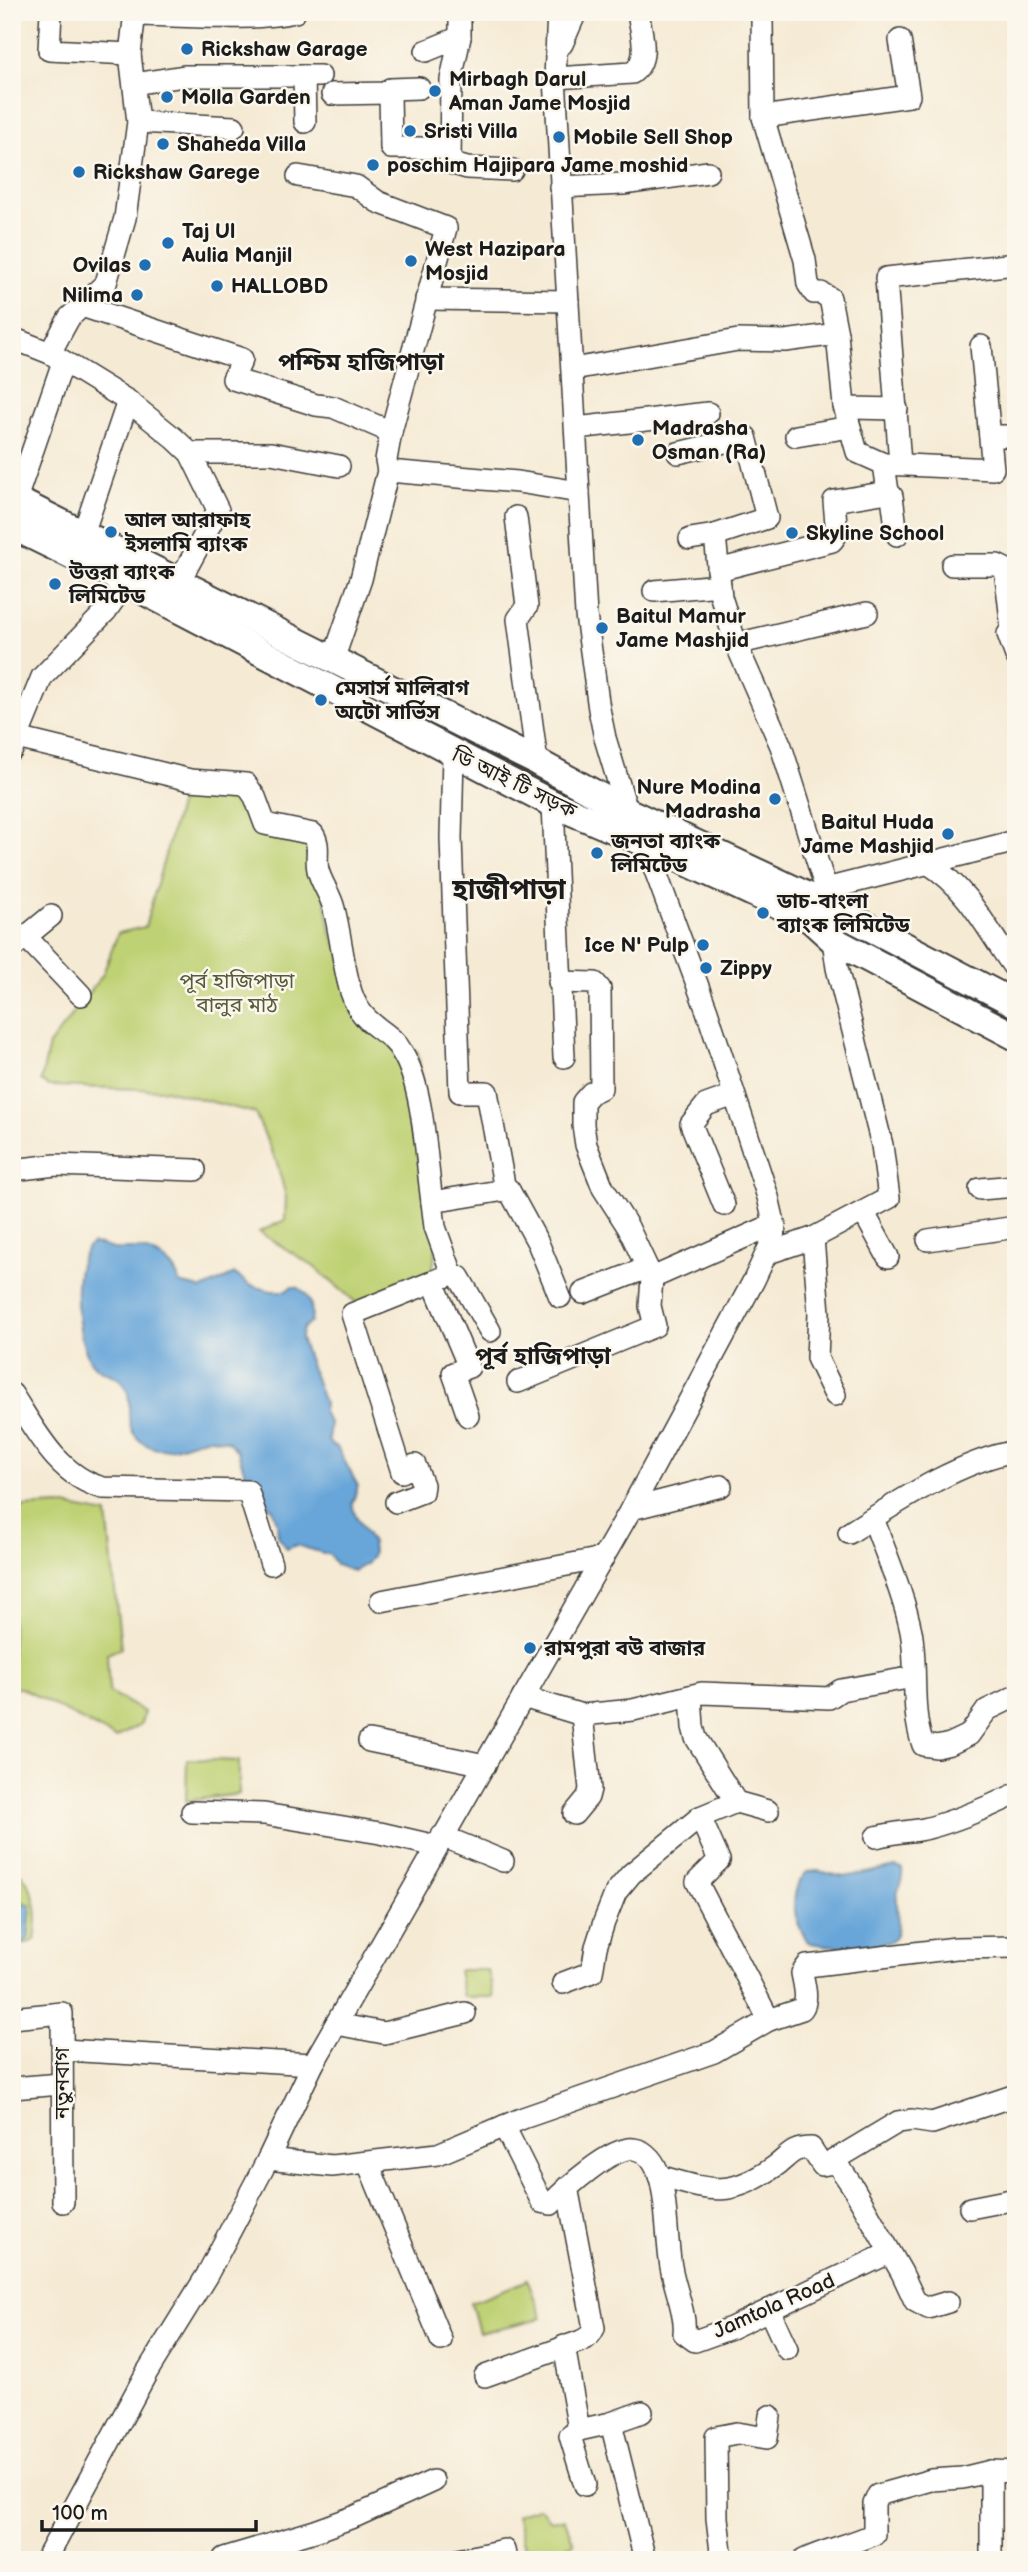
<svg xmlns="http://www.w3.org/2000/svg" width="1028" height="2572" font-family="'Balsamiq Sans','Noto Sans Bengali',sans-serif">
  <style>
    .green { fill: #bfd174; stroke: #6e7648; stroke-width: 2 }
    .water { fill: #67a6d9; stroke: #42617a; stroke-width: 2 }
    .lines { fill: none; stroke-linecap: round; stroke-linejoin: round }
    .minor-casing { stroke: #3d3b38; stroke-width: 24 }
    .major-casing { stroke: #3d3b38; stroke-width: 30 }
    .minor { stroke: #fff; stroke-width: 21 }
    .major { stroke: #fff; stroke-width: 26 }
    .poi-dot { fill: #1f6fb2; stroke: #fbf7ec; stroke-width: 2.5 }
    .labels { text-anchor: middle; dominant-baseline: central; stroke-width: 5; stroke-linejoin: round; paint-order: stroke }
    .poi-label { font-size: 21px; font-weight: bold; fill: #1c1c1c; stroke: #fbf7ec; text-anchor: start }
    .street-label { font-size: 21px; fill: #1c1c1c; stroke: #fbf7ec }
    .park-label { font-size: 21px; fill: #555b3b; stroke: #fbf7ec }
    .quarter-label { font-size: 24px; font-weight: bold; fill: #1c1c1c; stroke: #fbf7ec }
    .district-label { font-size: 28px; font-weight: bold; fill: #1c1c1c; stroke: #fbf7ec }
  </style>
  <rect width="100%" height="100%" fill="#fbf7ec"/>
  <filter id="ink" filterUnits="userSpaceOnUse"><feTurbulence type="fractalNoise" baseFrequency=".0143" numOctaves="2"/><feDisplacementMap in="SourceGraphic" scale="14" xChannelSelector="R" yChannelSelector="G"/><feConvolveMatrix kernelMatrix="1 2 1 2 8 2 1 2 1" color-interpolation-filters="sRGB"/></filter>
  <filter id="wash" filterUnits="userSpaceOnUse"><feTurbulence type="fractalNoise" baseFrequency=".00686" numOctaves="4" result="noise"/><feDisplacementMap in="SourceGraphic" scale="28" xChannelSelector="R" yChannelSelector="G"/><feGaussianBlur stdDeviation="1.57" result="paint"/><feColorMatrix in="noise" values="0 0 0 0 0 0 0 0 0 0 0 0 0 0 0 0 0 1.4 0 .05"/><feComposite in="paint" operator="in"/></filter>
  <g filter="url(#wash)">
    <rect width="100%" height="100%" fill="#f5ead4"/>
    <g class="green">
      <polygon points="185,784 245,795 253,824 317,847 331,933 373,1024 418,1052 439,1232 430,1284 359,1305 313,1266 259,1232 285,1220 286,1197 277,1163 255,1113 166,1090 49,1086 41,1081 49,1045 103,974 118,933 145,927"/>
      <polygon points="60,1505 107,1514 121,1648 107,1654 109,1692 144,1712 141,1724 116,1738 21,1688 12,1688 12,1520 24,1507"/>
      <polygon points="187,1759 239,1761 239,1794 186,1801"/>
      <path d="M22,1874C37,1893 39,1917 35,1940L15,1948L16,1966H12V1939L18,1942L28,1938L31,1905L12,1898V1878Z"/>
      <polygon points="458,1970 488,1970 494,1997 463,1997"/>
      <polygon points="527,2279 542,2318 479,2333 471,2302 524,2282"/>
      <polygon points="540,2507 550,2521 565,2519 574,2544 527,2560 516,2515"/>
    </g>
    <g class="water">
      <path d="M92,1244C101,1244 105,1247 114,1249C123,1250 133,1248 143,1250C159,1254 177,1266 179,1283C187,1286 194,1285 202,1289L235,1274L250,1285L271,1291H286L291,1287H297C311,1295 313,1307 311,1322C303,1327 301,1330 301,1339L324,1403L323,1412L330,1424L328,1440L331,1445L337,1447L358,1486L352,1504L355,1514L372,1543L373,1555L366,1564L353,1571L336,1565L330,1555L296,1545L287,1549L278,1536L277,1522L272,1508L264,1502L254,1479H247L238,1452L228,1441C220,1439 210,1436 201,1439C183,1445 164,1456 145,1444C118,1427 136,1405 125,1386C117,1372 100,1375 91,1362C76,1340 68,1259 92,1244Z"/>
      <path d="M896,1867L902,1869C904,1878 899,1886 897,1895C896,1907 901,1928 894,1938C886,1950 821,1947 808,1942C793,1920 787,1893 807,1872L819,1871L844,1877Z"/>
      <polygon points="12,1898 20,1903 31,1905 28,1938 24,1943 12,1939"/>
    </g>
  </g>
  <g filter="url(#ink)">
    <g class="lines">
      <g class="minor-casing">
        <g id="minor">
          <polyline points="51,12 49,50 130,54"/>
          <polyline points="460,12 460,37 451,80 450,163 467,168 512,170"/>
          <polyline points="558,12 555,78 586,615 599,709 605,738 627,811"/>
          <path d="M135,15C184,15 248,22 295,12"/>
          <polyline points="762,17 763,117 909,96 900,40"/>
          <polyline points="562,44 576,12"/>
          <polyline points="426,51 460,37"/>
          <polyline points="304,76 305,122"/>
          <path d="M555,78L632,73C651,60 641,33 638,12"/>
          <polyline points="134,84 184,76 320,76"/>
          <polyline points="390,93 391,148 449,148"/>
          <polyline points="332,94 390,93 390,89 419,88"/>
          <polyline points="763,117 805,260 808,284 814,293 821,293 830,298 837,334"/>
          <polyline points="138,122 234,127"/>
          <polyline points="298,176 356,186 378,202 446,228 391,432 386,460 388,471 361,579 333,660"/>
          <polyline points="560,187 623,184 708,172"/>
          <polyline points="426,299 568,301"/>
          <polyline points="82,306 242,359 233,379 316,405 333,407 391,432"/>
          <polyline points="12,338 50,353 128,401 174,438 190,453 218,510 179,582"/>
          <polyline points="50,353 69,318 106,283 125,218 138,122 130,54 135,12"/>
          <polyline points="573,369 738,340 785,341 837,334 844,406 852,408 897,409"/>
          <polyline points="844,406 857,452 884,464"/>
          <polyline points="576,428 708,413"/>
          <polyline points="796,436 850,427"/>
          <polyline points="990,436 1016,436"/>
          <polyline points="190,453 271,453 339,466"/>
          <polyline points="678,453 746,437 767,518 715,535 690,539"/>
          <polyline points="900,464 886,278 1016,264"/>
          <polyline points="388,471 518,482 579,492"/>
          <polyline points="888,492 892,496 897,535"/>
          <polyline points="16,499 63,362"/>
          <polyline points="516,517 527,606 518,619 537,762"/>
          <polyline points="83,534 128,401"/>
          <polyline points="715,535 721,597 736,644 781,746 826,889"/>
          <polyline points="952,565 997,565 1005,569 1012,629 1008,634 1016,656"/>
          <polyline points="718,570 832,541 837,534 834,501 888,492 884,464 993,469 981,346"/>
          <polyline points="654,591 720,585"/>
          <polyline points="736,644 867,613"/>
          <path d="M17,738L190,780L246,784L255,797L265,824L313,834C321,846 315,857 318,870C321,883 331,895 334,909C341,936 343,966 351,992C363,1029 388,1027 402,1052C424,1087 426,1160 432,1202"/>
          <polyline points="12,750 42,677 106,611 126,582"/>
          <polyline points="453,754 451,838 460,1092 487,1092 505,1190 509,1190 538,1243 560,1297"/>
          <polyline points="553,804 564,1057"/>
          <path d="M929,864C971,891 987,931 1016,970"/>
          <polyline points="822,900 826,889 1016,841"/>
          <polyline points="26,937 81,995"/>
          <polyline points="12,948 51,916"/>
          <polyline points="12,1170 56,1165 195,1170"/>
          <polyline points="980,1189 1016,1186"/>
          <polyline points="724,1205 691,1124 706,1105 734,1095"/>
          <polyline points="864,1213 888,1257"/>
          <polyline points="813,1238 819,1313 817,1358 835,1395"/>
          <polyline points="928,1240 1016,1227"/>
          <polyline points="768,1253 813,1238 889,1198 882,1145 837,968 833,940"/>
          <polyline points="452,1274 459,1277 490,1331"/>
          <polyline points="652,1278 763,1229 775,1227"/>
          <polyline points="433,1282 469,1367 453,1373 468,1416"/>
          <polyline points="583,1293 647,1268"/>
          <polyline points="518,1382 655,1326 650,1306 652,1278 628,1227 603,1188 586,1145 583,1125 583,1102 591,1093 601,1088 600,989 595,983 559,982"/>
          <path d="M12,1394C36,1431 58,1476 103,1488L248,1491L271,1564"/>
          <polyline points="396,1502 422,1492 423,1485 415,1465 402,1472 352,1314 452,1274 435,1227 432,1202 505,1190"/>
          <polyline points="631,1509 721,1486"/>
          <path d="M873,1518C886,1555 903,1593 911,1631C918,1669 910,1709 923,1745L937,1747L950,1744L969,1735L987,1710L1016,1696"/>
          <path d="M849,1533C898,1502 959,1461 1016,1451"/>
          <polyline points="381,1601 603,1558"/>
          <polyline points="691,1696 693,1727 696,1738 736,1802 768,1811"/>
          <polyline points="523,1697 582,1715 633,1710 702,1693 829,1698 841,1690 914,1677"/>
          <polyline points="369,1741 485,1765"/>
          <polyline points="192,1812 264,1814 380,1833 436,1846"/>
          <polyline points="574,1814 588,1797 590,1789 582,1715"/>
          <polyline points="700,1817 719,1860 697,1882 769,2020"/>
          <polyline points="442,1836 503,1861"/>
          <path d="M876,1837C891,1833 904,1832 919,1830C946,1825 991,1806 1016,1794"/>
          <polyline points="563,1983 592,1972 596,1947 604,1922 616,1892 631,1874 700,1817 736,1802"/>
          <polyline points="12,2018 62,2013 63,2202"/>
          <polyline points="336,2024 384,2033 465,2013"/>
          <polyline points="63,2050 313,2064"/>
          <polyline points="12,2088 61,2084"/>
          <path d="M504,2126L542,2202L551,2204C565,2189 613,2145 634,2149C647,2151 655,2163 659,2175C666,2193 667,2239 670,2260C672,2283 687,2313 684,2333L695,2341L731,2328L889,2253"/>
          <path d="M268,2159L332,2166L438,2154L523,2118L714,2052L769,2020L802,2009C809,2000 804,1984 802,1973L807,1966L956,1948L1016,1947"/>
          <polyline points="834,2159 853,2187 902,2273 915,2301 928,2308 948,2302"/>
          <polyline points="368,2163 441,2340"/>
          <path d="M659,2176C709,2190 728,2199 774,2167C789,2157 790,2148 811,2148L822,2165L828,2164L898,2122L912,2120L932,2123L1016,2095"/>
          <polyline points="970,2208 1016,2199"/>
          <polyline points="769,2310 787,2349"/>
          <polyline points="564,2346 579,2430 611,2423 644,2556"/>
          <path d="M485,2376L581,2341C588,2338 591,2335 594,2328L567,2187"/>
          <polyline points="611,2423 642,2412"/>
          <polyline points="579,2430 570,2436 585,2485"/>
          <polyline points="991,2471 991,2560"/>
          <polyline points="224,2558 315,2531 356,2516 433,2481"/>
          <polyline points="46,2560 147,2372 207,2275 268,2159 313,2064 631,1509 754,1280 773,1239 775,1227 768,1197 707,1011 645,843"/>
          <polyline points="458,2560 504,2550 506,2560"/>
          <polyline points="722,2560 717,2518 716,2437 737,2433 767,2438 770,2416"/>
          <path d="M804,2560C826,2549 852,2545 874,2534V2504L878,2495L931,2480L962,2478L991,2471L1016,2472"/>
        </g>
      </g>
      <g class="major-casing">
        <g id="major">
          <polyline points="12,498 537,762 627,811 821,902 1016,1004"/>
          <polyline points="12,526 126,582 553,804 645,843 811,920 833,940 1016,1037"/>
        </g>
      </g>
      <use href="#minor" class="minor"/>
      <use href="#major" class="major"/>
    </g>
  </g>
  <g class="poi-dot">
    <circle cx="187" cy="49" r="7"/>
    <circle cx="435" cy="91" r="7"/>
    <circle cx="167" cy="97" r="7"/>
    <circle cx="410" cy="131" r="7"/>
    <circle cx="559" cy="137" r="7"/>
    <circle cx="163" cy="144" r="7"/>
    <circle cx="373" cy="165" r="7"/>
    <circle cx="79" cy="172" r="7"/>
    <circle cx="168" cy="243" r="7"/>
    <circle cx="411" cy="261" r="7"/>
    <circle cx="145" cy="265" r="7"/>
    <circle cx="217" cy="286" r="7"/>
    <circle cx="137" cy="295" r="7"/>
    <circle cx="638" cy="440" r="7"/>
    <circle cx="111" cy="532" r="7"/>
    <circle cx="792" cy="533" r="7"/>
    <circle cx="55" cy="584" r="7"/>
    <circle cx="602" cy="628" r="7"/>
    <circle cx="321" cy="700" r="7"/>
    <circle cx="775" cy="799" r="7"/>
    <circle cx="948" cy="834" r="7"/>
    <circle cx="597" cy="853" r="7"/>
    <circle cx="763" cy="913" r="7"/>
    <circle cx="703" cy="945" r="7"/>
    <circle cx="706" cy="968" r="7"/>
    <circle cx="530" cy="1648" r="7"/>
  </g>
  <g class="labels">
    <g class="poi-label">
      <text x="201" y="49">Rickshaw Garage</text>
      <text x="449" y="79">Mirbagh Darul<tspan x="449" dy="24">Aman Jame Mosjid</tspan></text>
      <text x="181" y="97">Molla Garden</text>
      <text x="424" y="131">Sristi Villa</text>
      <text x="573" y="137">Mobile Sell Shop</text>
      <text x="177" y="144">Shaheda Villa</text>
      <text x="387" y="165">poschim Hajipara Jame moshid</text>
      <text x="93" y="172">Rickshaw Garege</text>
      <text x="182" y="231">Taj Ul<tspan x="182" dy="24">Aulia Manjil</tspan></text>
      <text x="425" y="249">West Hazipara<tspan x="425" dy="24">Mosjid</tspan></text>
      <text x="131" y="265" text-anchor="end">Ovilas</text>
      <text x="231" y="286">HALLOBD</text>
      <text x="123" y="295" text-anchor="end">Nilima</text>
      <text x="652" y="428">Madrasha<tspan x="652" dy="24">Osman (Ra)</tspan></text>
      <text x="125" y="520">আল আরাফাহ<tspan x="125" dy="24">ইসলামি ব্যাংক</tspan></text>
      <text x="806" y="533">Skyline School</text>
      <text x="69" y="572">উত্তরা ব্যাংক<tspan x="69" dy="24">লিমিটেড</tspan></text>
      <text x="616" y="616">Baitul Mamur<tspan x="616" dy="24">Jame Mashjid</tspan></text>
      <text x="335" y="688">মেসার্স মালিবাগ<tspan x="335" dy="24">অটো সার্ভিস</tspan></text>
      <text x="761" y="787" text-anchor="end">Nure Modina<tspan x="761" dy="24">Madrasha</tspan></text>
      <text x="934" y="822" text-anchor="end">Baitul Huda<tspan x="934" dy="24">Jame Mashjid</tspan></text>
      <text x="611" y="841">জনতা ব্যাংক<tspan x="611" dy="24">লিমিটেড</tspan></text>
      <text x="777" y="901">ডাচ-বাংলা<tspan x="777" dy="24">ব্যাংক লিমিটেড</tspan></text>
      <text x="689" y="945" text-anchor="end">Ice N' Pulp</text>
      <text x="720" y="968">Zippy</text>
      <text x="544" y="1648">রামপুরা বউ বাজার</text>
    </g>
    <g class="street-label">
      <text transform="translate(514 783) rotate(26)">ডি আই টি সড়ক</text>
      <text transform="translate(62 2083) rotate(-90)">নতুনবাগ</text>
      <text transform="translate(774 2306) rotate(-24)">Jamtola Road</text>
    </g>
    <g class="park-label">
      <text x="237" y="981">পূর্ব হাজিপাড়া<tspan x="237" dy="24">বালুর মাঠ</tspan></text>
    </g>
    <g class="quarter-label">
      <text x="361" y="362">পশ্চিম হাজিপাড়া</text>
      <text x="543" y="1356">পূর্ব হাজিপাড়া</text>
    </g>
    <g class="district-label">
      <text x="509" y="890">হাজীপাড়া</text>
    </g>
  </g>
  <rect width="1028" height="2572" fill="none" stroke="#fbf7ec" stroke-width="42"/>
  <path d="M42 2520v10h214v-10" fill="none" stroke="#1c1c1c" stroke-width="3.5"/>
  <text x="52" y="2520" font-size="21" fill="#1c1c1c" stroke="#fbf7ec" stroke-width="5" paint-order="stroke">100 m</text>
</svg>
